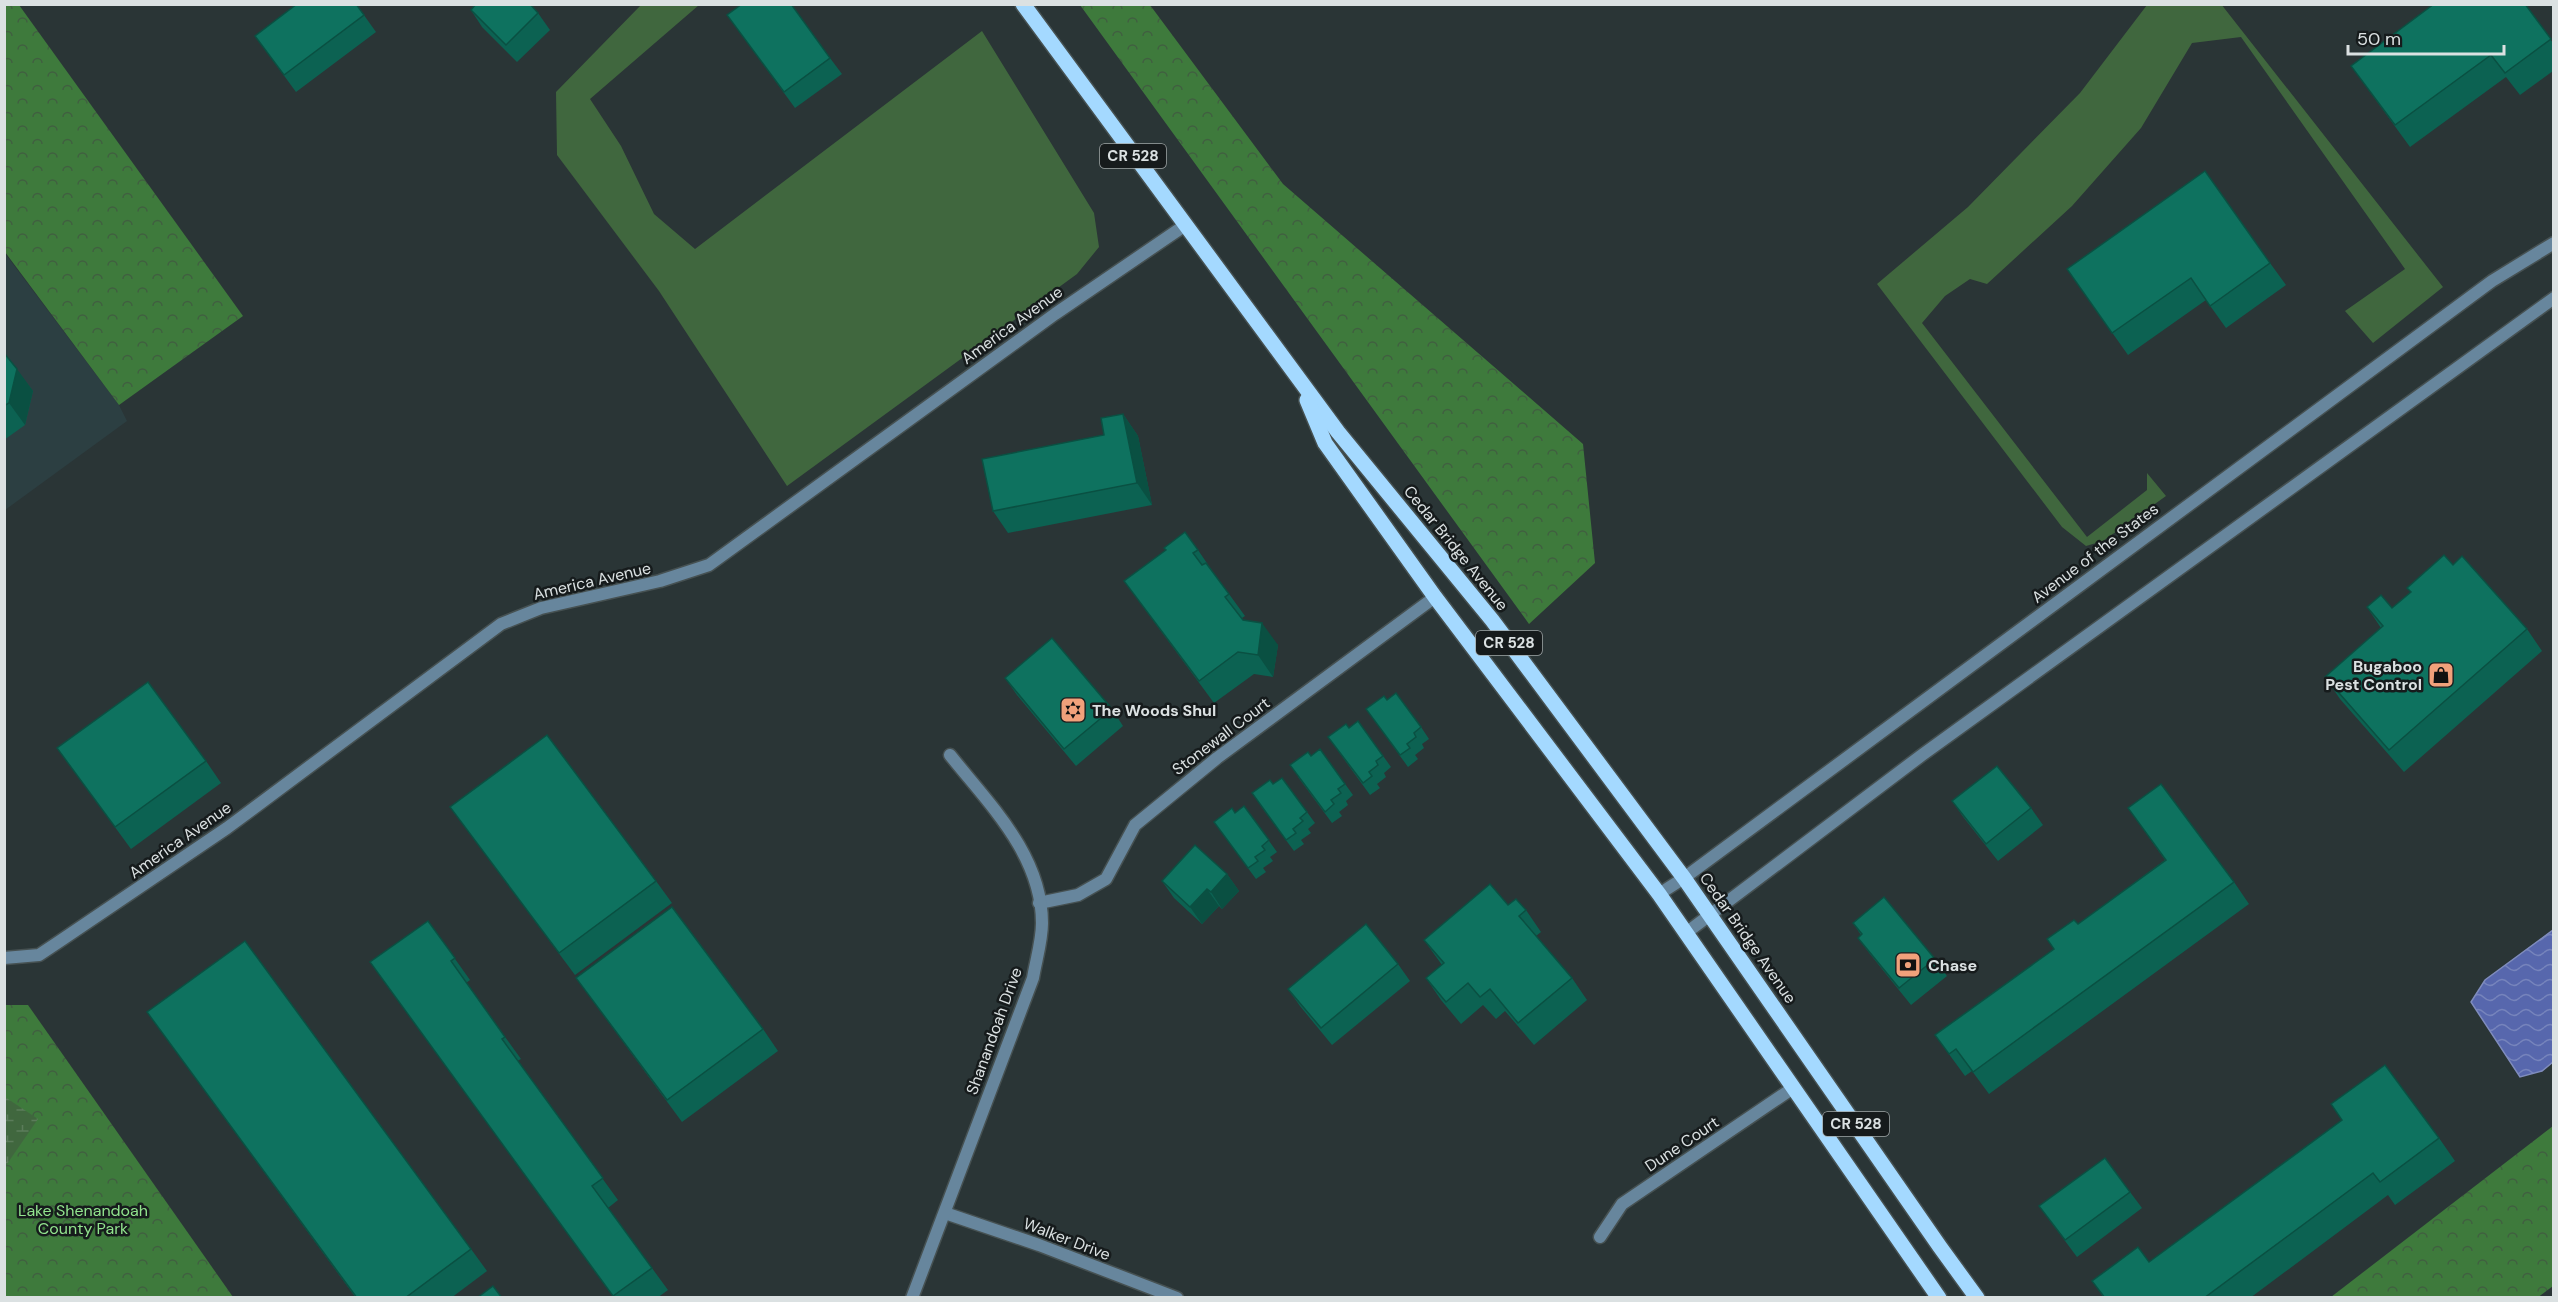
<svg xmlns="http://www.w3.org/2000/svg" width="2558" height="1302" font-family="'DM Sans',sans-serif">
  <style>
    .built { fill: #2c3f42 }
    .grass { fill: #40673e }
    .forest { fill: url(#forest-crowns) }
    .wetland { fill: url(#wetland-marsh) }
    .water { fill: url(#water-waves); stroke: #7f8cbd; stroke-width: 1.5 }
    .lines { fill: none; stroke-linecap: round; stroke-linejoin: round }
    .street-casing { stroke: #465152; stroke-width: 15 }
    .primary-casing { stroke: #465152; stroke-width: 18 }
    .street { stroke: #67869d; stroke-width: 12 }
    .primary { stroke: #a4d9ff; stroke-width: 15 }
    .wall { fill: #0c6252 }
    .shaded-wall { fill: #0a5042 }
    .building { fill: #0e725f; stroke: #0a5042; stroke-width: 1.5 }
    .labels { text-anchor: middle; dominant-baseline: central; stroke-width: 5; stroke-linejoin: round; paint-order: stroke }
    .shield { fill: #161b1c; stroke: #a0a6a7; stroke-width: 1.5 }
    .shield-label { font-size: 15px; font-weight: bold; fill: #dbe1e2 }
    .street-label { font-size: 16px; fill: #dbe1e2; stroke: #161b1c }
    .poi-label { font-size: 16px; font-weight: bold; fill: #dbe1e2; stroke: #161b1c; text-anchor: start }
    .park-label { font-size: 16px; fill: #92e48e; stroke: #161b1c }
  </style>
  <defs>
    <pattern id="forest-crowns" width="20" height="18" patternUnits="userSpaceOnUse" patternTransform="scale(1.5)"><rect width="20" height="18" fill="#3e7a3c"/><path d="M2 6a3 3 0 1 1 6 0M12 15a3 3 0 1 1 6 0" fill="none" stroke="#405f40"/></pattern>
    <pattern id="wetland-marsh" width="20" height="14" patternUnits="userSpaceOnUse" patternTransform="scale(1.5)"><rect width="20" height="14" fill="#40673e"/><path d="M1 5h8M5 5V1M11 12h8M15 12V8" fill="none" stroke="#5b7c5a"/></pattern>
    <pattern id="water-waves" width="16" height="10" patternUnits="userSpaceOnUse" patternTransform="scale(1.5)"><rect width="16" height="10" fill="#5767ad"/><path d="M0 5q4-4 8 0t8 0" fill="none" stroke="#7684bc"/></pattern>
  </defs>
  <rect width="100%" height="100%" fill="#2a3536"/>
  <polygon class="built" points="4,252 119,405 127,421 5,510"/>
  <g class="grass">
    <polygon points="2221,4 2443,287 2373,343 2345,311 2405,269 2241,37 2192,43 2141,128 2072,206 1987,284 1970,279 1945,296 1922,323 2087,537 2147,490 2147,473 2166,496 2103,541 2086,546 2062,527 1877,284 1968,207 2080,93 2147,5"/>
    <polygon points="641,5 699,5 590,99 621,146 654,214 695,249 982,31 1094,213 1099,247 1077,274 787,486 659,291 557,155 556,92"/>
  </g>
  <g class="forest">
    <polygon points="5,4 19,5 243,316 119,405 5,252"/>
    <polygon points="1080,5 1150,5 1283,184 1583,444 1595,563 1529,624"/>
    <polygon points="4,1005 28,1005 233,1297 5,1297"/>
    <polygon points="2553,1126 2553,1286 2537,1298 2331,1297"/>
  </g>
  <polygon class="wetland" points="5,1097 38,1119 5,1167"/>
  <polygon class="water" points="2553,930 2553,1062 2542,1071 2520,1077 2471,1002 2485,980"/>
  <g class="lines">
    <g class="street-casing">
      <g id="street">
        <polyline points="1659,894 1684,878 2492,281 2554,243"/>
        <polyline points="1039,903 1078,895 1106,879 1135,825 1217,758 1435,597"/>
        <polyline points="1686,933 1922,755 2554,298"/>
        <polyline points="4,958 39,955 60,941 227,828 501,624 541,608 660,581 709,565 1055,314 1184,226"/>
        <polyline points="945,1213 1039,1245 1177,1298"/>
        <polyline points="1600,1237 1622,1204 1793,1088"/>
        <path d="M912,1298L1033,978C1036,960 1042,941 1042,923C1042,855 989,804 950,755"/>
      </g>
    </g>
    <g class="primary-casing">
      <g id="primary">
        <polyline points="1023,4 1338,432 1492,620 1684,878 1940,1247 1977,1298"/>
        <polyline points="1307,400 1325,443 1435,597 1659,894 1939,1298"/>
      </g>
    </g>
    <use href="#street" class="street"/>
    <use href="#primary" class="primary"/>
  </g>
  <g class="wall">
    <polygon points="356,4 376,32 296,92 255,36"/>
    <polygon points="2525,4 2553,43 2553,71 2520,95 2506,77 2410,147 2351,66"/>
    <polygon points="471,10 538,13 550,30 517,62 482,27"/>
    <polygon points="727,15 830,58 842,74 795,108"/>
    <polygon points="2270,263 2286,285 2226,328 2206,300 2128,355 2067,269"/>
    <polygon points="4,353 33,391 25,425 4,440"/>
    <polygon points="1123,414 1138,436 1152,505 1008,533 993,511 1104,435"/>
    <polygon points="1198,550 1213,572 1245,616 1242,618 1243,620 1278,645 1273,677 1254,674 1214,703 1124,581"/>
    <polygon points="2453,565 2527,629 2542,651 2404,772 2340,699 2325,677 2381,628 2367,607 2392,608"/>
    <polygon points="1005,678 1112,709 1123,726 1076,766 1017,695"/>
    <polygon points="1387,700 1421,727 1429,739 1422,744 1424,748 1415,755 1418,759 1408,767 1374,720"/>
    <polygon points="1358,721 1391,767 1384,773 1386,777 1377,784 1380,788 1370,795 1328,737 1349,728"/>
    <polygon points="57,748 206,761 221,783 131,849"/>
    <polygon points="1320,749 1353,795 1346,801 1348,805 1339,812 1342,816 1332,823 1298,777 1311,756"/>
    <polygon points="1273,784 1307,812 1315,823 1308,829 1311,833 1301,840 1304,844 1294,851 1260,805"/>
    <polygon points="1952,801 2031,808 2043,825 1998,861 1964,818"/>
    <polygon points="1244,806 1277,852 1270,857 1273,861 1263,868 1266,872 1256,879 1222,833 1235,813"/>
    <polygon points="450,807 656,881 672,903 575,975"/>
    <polygon points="2128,808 2234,882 2249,904 1989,1094 1972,1071 1965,1076 1935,1035 2054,949 2078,924 2165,860"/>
    <polygon points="1227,874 1239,891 1222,909 1219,906 1202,924 1174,898 1162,881"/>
    <polygon points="1508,905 1526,910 1541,932 1536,936 1572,978 1587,1000 1534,1045 1505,1011 1496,1019 1483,1005 1461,1024 1441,1000 1426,978 1442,965 1424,940"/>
    <polygon points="428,921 470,980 466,983 521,1059 517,1061 618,1200 608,1208 668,1290 657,1298 614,1298 370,962"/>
    <polygon points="1853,923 1935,959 1947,976 1911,1005 1870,954 1858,938 1861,935"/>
    <polygon points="1398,964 1410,981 1332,1045 1300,1006 1288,989"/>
    <polygon points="576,978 763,1029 778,1051 682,1122"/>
    <polygon points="147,1012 471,1249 487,1271 451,1298 356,1298"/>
    <polygon points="2331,1104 2439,1138 2455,1161 2395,1205 2388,1195 2250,1298 2104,1298 2092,1281 2149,1262 2342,1120"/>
    <polygon points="2130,1192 2142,1208 2077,1257 2039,1206"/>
  </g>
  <g class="shaded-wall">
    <polygon points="17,369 33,391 25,425 9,403"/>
    <polygon points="1123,414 1138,436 1152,505 1137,483"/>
    <polygon points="1262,623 1278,645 1273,677 1258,655"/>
    <polygon points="1227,874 1239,891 1222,909 1211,892"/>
    <polygon points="1207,889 1219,906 1202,924 1190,907"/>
  </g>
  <g class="building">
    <polygon points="297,4 356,4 364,15 284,75 255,36"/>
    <polygon points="476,4 530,4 538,13 506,45 471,10"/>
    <polygon points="742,4 791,4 830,58 784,92 727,15"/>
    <polygon points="2434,4 2525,4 2551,39 2505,73 2491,55 2395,125 2351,66"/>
    <polygon points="2205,171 2270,263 2210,306 2191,278 2112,333 2067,269"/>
    <polygon points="4,353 17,369 9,403 4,406"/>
    <polygon points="1123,414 1137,483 993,511 982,459 1104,435 1101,418"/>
    <polygon points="1185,532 1198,550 1193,553 1202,565 1206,563 1229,594 1225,597 1243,620 1262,623 1258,655 1238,652 1199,681 1124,581 1166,550 1164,548"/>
    <polygon points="2444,555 2453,565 2462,556 2527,629 2389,750 2325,677 2383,626 2367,607 2381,595 2392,608 2411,592 2407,588"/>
    <polygon points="1052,638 1112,709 1064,749 1005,678"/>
    <polygon points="148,682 206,761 115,827 57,748"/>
    <polygon points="1396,693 1421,727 1414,733 1416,737 1407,744 1410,748 1400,755 1366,709 1384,696 1387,700"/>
    <polygon points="1358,721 1383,756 1376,761 1378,765 1369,772 1372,776 1363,783 1328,737 1346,724 1349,728"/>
    <polygon points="547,735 656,881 559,953 450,807"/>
    <polygon points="1320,749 1345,784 1338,789 1341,793 1331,800 1334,804 1325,812 1290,765 1308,752 1311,756"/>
    <polygon points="1997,766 2031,808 1986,844 1952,801"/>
    <polygon points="1282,778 1307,812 1300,818 1303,821 1293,829 1296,833 1286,840 1252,793 1270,780 1273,784"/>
    <polygon points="2161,784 2234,882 1973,1072 1956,1049 1949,1054 1935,1035 2054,949 2047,939 2074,920 2078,924 2166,860 2128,808"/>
    <polygon points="1244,806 1269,840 1262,846 1265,850 1255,857 1258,861 1248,868 1214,822 1232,808 1235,813"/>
    <polygon points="1195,845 1227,874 1211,892 1207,889 1190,907 1162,881"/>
    <polygon points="1490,884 1508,905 1516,899 1526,910 1519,916 1572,978 1518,1023 1490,989 1480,997 1468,983 1446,1002 1426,978 1444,963 1424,940"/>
    <polygon points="1884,897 1935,959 1899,988 1858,938 1862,934 1853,923"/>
    <polygon points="672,907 763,1029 667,1100 576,978"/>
    <polygon points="428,921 455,958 451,961 505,1037 502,1039 603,1178 592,1186 652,1268 613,1296 370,962"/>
    <polygon points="1366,924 1398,964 1321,1028 1288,989"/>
    <polygon points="245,941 471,1249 405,1298 357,1298 147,1012"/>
    <polygon points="2385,1065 2439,1138 2380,1182 2373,1173 2204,1298 2105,1298 2092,1281 2138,1247 2149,1262 2342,1120 2331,1104"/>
    <polygon points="2105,1158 2130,1192 2065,1240 2039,1206"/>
    <polygon points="493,1286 502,1298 477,1298"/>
  </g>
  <defs>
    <g id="shop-square" transform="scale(1.35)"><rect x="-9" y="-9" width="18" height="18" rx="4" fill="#f1a17b" stroke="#161b1c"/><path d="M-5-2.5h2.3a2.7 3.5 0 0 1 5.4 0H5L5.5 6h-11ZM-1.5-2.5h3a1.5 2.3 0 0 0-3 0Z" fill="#111"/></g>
    <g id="synagogue-square" transform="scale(1.35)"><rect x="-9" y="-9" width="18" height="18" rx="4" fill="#f1a17b" stroke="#161b1c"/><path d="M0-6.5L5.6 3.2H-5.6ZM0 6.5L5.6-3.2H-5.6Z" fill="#111"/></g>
    <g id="bank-square" transform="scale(1.35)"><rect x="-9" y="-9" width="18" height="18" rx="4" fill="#f1a17b" stroke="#161b1c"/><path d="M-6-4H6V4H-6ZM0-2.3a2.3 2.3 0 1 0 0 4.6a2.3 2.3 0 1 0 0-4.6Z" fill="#111"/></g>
  </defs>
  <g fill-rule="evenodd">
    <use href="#shop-square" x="2441" y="675"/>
    <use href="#synagogue-square" x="1073" y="710"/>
    <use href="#bank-square" x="1908" y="965"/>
  </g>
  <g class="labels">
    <g class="shield">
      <rect x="1100" y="144" width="66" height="24" rx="4.5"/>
      <rect x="1476" y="631" width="66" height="24" rx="4.5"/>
      <rect x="1823" y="1112" width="66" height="24" rx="4.5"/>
    </g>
    <g class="shield-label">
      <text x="1133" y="156">CR 528</text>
      <text x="1509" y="643">CR 528</text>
      <text x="1856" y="1124">CR 528</text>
    </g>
    <g class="street-label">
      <text transform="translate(1012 325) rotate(-36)">America Avenue</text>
      <text transform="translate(1456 548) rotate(51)">Cedar Bridge Avenue</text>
      <text transform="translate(2095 553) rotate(-37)">Avenue of the States</text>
      <text transform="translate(592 581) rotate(-13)">America Avenue</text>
      <text transform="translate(1221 736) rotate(-37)">Stonewall Court</text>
      <text transform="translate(180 840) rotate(-35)">America Avenue</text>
      <text transform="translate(1748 938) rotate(55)">Cedar Bridge Avenue</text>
      <text transform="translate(994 1031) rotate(-70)">Shanandoah Drive</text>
      <text transform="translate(1682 1144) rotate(-34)">Dune Court</text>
      <text transform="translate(1067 1239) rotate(21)">Walker Drive</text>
    </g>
    <g class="poi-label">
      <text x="2422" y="666" text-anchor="end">Bugaboo<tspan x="2422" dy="18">Pest Control</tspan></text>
      <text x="1092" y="710">The Woods Shul</text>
      <text x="1928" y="965">Chase</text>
    </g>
    <g class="park-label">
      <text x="83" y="1210">Lake Shenandoah<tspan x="83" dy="18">County Park</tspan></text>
    </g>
  </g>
  <rect width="2558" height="1302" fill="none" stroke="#dbe1e2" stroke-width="12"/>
  <path d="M2348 45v9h156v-9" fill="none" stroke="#dbe1e2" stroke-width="3"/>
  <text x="2357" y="45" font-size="18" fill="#dbe1e2" stroke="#161b1c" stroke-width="4.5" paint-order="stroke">50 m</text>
</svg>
